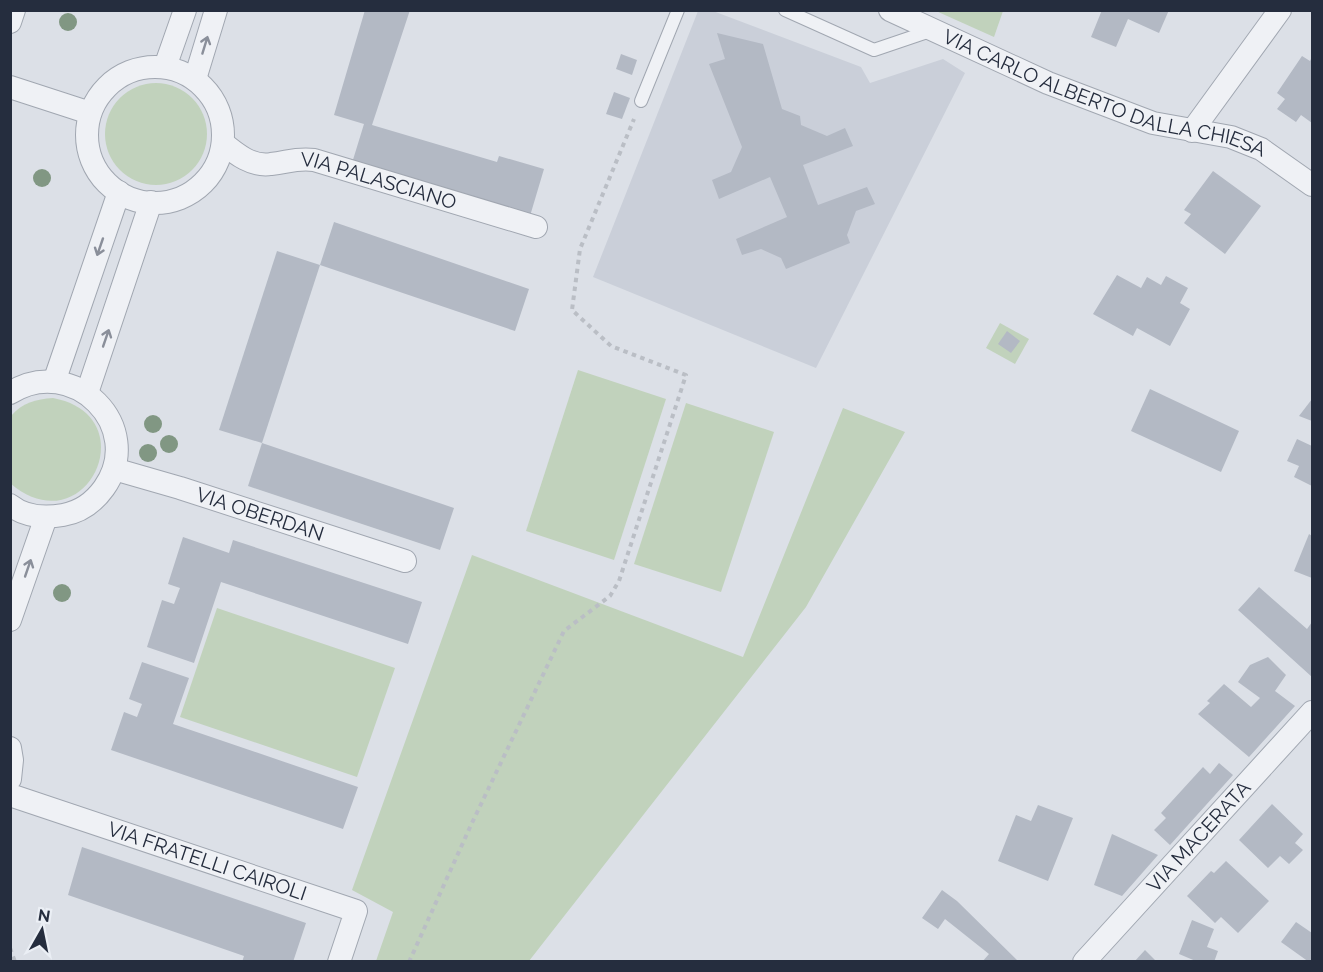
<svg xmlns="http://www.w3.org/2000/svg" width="1323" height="972" font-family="Raleway,sans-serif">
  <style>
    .built { fill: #cacfd9 }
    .green { fill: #c1d2bc }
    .building { fill: #b3b9c4 }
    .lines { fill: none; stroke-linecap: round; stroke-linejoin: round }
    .service-casing { stroke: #a1a7b1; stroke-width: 14 }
    .minor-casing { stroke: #a1a7b1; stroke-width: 24 }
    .path { stroke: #babec5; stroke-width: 4; stroke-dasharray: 4.5 4.5; stroke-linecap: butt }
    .service { stroke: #eff1f5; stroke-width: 12 }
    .minor { stroke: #eff1f5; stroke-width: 22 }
    .tree { fill: #819783 }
    .oneway { stroke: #8a8f9a }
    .labels { text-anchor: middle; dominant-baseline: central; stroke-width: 6; stroke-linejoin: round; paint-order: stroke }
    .street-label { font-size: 20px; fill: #252d3e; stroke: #ebeff5 }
  </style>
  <rect width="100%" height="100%" fill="#dce0e7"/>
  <polygon class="built" points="698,11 713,11 861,67 870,83 943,59 965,73 816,368 593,277"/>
  <g class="green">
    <polygon points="936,11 1003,11 994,37"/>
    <circle cx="156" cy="134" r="51"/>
    <polygon points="1000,323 1029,339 1015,364 986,348"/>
    <polygon points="578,370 666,399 614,560 526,531"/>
    <path d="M53,398C148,416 85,548 10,483L11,416C22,403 36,399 53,398Z"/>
    <polygon points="686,403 774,432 721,592 634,564"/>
    <polygon points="843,408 905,432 806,607 529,961 376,961 393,912 352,890 472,555 743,657"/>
    <polygon points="217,608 395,668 357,777 180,717"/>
  </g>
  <g class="building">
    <polygon points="365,10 410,10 372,125 497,162 499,156 544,169 530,216 352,163 364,124 334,115"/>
    <polygon points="1102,10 1169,10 1159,33 1128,19 1116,47 1091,37"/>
    <polygon points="717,33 763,44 782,109 800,116 801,125 827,136 845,128 853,146 803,165 818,205 867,187 875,204 856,211 847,235 850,243 786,269 781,258 761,249 742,255 736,239 787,217 770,177 719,199 712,180 731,172 742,147 709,64 725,59"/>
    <polygon points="621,54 637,60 632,75 616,69"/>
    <polygon points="1302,56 1310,61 1312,57 1312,123 1301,115 1296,122 1277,109 1285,99 1277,93"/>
    <polygon points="614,92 630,98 622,119 606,114"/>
    <polygon points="1213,171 1261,206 1225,254 1184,223 1191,214 1184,210"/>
    <polygon points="334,222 529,289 515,331 320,265"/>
    <polygon points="277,251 320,265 262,443 219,430"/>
    <polygon points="1117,275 1141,288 1147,277 1161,285 1166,276 1188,288 1180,303 1190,309 1170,346 1137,328 1133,336 1093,314"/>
    <polygon points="1007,331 1020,341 1011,353 998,344"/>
    <polygon points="1150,389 1239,431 1221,472 1131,431"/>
    <polygon points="1312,399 1312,421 1299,416"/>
    <polygon points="1297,439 1312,446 1312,486 1294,477 1299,466 1287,461"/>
    <polygon points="262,443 454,508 440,550 248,486"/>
    <polygon points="1309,534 1312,536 1312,578 1294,571"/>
    <polygon points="183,537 229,553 233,540 422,602 408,644 221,582 194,663 147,647 162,600 174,604 180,588 168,584"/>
    <polygon points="1259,587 1307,629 1312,622 1312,677 1238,610"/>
    <polygon points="1268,657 1286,675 1275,691 1295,706 1249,757 1198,714 1210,703 1207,701 1224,684 1251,707 1260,698 1238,682 1250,665"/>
    <polygon points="142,662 189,678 173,724 358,787 343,829 111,750 124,712 137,717 142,704 129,699"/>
    <polygon points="1219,763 1233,775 1170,845 1154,830 1166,818 1161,813 1203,767 1210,774"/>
    <polygon points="1272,804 1303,834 1295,843 1303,850 1289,864 1280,856 1268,868 1239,840"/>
    <polygon points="1038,805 1073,818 1048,881 998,861 1016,815 1031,821"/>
    <polygon points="1112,834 1158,855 1122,896 1094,885"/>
    <polygon points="82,847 306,923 293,962 242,962 244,956 68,895"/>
    <polygon points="1226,861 1269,901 1238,933 1221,917 1215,923 1187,896 1211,871 1214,873"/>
    <polygon points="942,890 957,901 1019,962 982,962 989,954 945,919 938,929 922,918"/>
    <polygon points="1192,920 1214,929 1207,947 1218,951 1214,962 1198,962 1179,954"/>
    <polygon points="1296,922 1312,933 1312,962 1309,962 1281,942"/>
    <polygon points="1145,950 1157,962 1134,962"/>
  </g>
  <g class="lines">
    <g class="service-casing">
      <g id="service">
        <polyline points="785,10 874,50 933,30"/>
        <polyline points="641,101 678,10"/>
      </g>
    </g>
    <g class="minor-casing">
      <g id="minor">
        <path id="s1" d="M890,10L1048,83L1153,123L1231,137L1261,149L1312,185"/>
        <polyline points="10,22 14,10"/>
        <polyline points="165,67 185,10"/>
        <circle cx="155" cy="135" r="68"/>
        <polyline points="195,79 216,10"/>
        <polyline points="10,87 90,113"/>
        <polyline points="1192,131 1280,10"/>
        <path id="s2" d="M223,143C236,154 252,167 271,164C289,162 295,158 314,160L536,227"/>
        <polyline points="54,382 119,192"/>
        <path d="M10,393C73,353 147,427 104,488C94,502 80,512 63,515C46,518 25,517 10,505"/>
        <polyline points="87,393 151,202"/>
        <path id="s3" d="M114,469L180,488L405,561"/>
        <polyline points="10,620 46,517"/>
        <polyline points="10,748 12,760 10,779"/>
        <path id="s4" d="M10,795L356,911L339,962"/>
        <path id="s5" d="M1084,962L1312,712"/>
      </g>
    </g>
    <g class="path">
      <polyline points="10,948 15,962"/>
      <polyline points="409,962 471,825 564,631 610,596 619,581 686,375 611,346 572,310 580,249 634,119"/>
    </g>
    <use href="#service" class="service"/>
    <use href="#minor" class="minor"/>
  </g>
  <g class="tree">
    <circle cx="68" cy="22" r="9"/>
    <circle cx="42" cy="178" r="9"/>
    <circle cx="153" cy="424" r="9"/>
    <circle cx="169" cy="444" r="9"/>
    <circle cx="148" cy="453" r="9"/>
    <circle cx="62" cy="593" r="9"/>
  </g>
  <defs><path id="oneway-shaft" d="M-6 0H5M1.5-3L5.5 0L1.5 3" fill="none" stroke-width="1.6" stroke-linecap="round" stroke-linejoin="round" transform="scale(1.5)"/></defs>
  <g class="oneway">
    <use href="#oneway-shaft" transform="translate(205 45) rotate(-73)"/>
    <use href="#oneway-shaft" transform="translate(100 247) rotate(109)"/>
    <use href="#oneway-shaft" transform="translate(106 338) rotate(-71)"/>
    <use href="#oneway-shaft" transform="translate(28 568) rotate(-71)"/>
  </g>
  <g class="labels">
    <g class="street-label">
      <text stroke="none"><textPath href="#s1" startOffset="231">VIA CARLO ALBERTO DALLA CHIESA</textPath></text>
      <text stroke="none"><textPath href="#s2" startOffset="165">VIA PALASCIANO</textPath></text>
      <text stroke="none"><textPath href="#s3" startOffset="153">VIA OBERDAN</textPath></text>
      <text stroke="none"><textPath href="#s5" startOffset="170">VIA MACERATA</textPath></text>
      <text stroke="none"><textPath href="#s4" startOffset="208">VIA FRATELLI CAIROLI</textPath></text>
    </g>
  </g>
  <rect width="1323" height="972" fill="none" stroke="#252d3e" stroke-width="24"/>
  <g transform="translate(42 930) rotate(9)" stroke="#ebeff5" stroke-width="4.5" paint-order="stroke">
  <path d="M0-4.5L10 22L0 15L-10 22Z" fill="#252d3e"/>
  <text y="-9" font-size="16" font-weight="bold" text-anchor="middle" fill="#252d3e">N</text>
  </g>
</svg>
